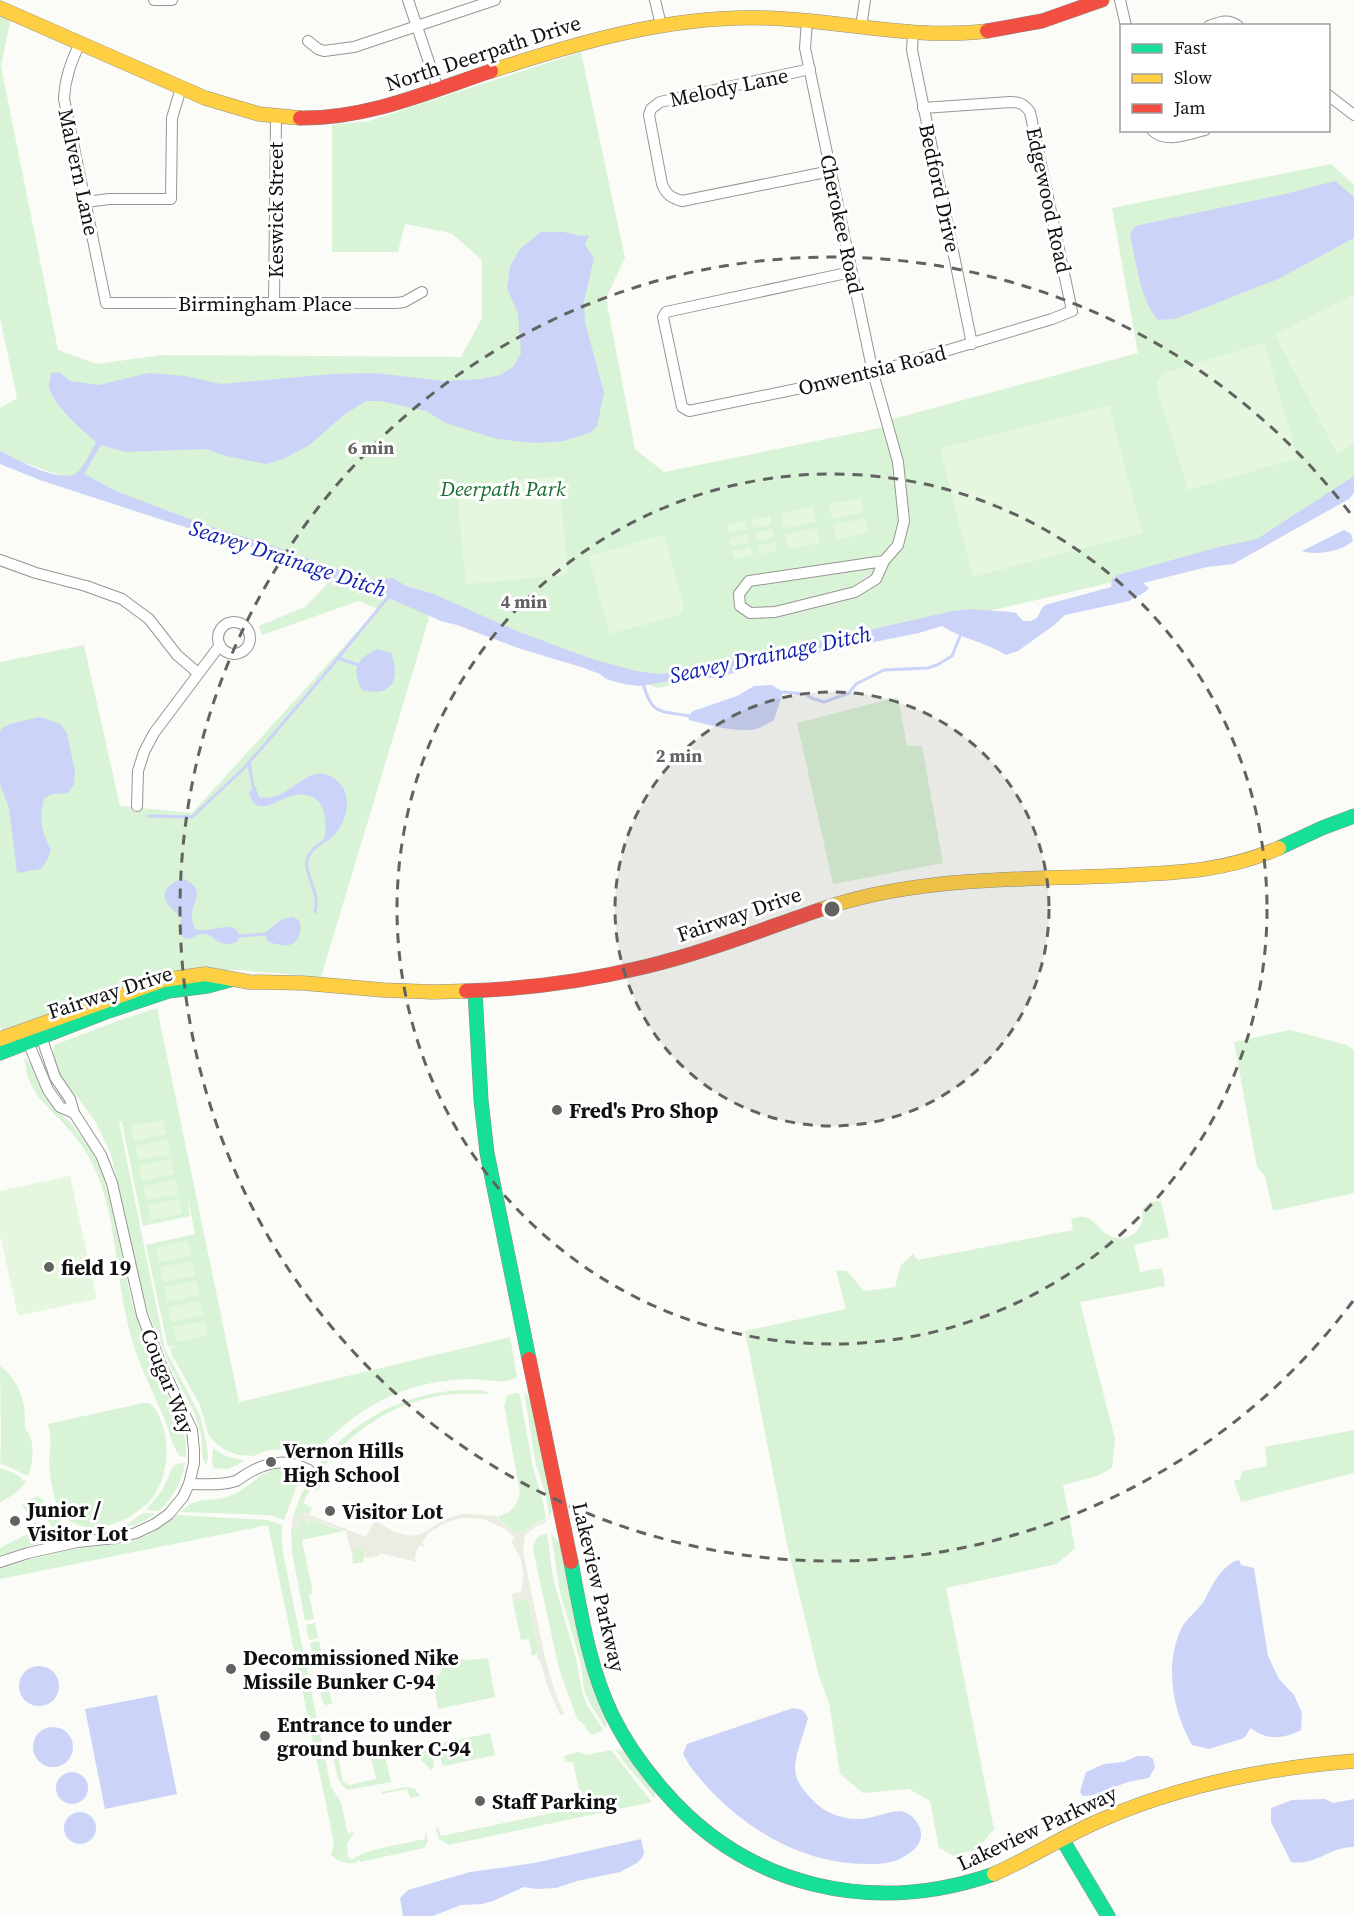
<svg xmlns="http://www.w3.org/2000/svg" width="1354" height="1916" font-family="'Source Serif 4',serif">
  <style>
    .green { fill: #d9f3d6 }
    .pitch { fill: #e6f7e0 }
    .plaza { fill: #ebede2 }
    .water { fill: #cbd3f8 }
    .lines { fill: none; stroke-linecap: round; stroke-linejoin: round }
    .stream { stroke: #cbd3f8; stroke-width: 3 }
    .street-casing { stroke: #969694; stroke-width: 12 }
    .fast-casing { stroke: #8c8d8b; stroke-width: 15 }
    .slow-casing { stroke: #8c8d8b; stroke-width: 15 }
    .jam-casing { stroke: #8c8d8b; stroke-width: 15 }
    .street { stroke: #fefffe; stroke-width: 10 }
    .fast { stroke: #16e098; stroke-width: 14 }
    .slow { stroke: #ffcf43; stroke-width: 14 }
    .jam { stroke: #f24e42; stroke-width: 14 }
    .ring { fill: none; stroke: #626361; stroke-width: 3; stroke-dasharray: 10 8 }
    .poi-dot { fill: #626361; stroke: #fff; stroke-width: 2 }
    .labels { text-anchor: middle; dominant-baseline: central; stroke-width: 6; stroke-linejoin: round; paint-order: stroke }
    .street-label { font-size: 21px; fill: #101010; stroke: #fff }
    .park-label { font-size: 21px; font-style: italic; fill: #1c6d30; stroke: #fff }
    .poi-label { font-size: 21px; font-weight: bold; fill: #101010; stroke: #fff; text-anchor: start }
    .water-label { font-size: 22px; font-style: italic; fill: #1222aa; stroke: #fff }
    .centre { fill: #626361; stroke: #fff; stroke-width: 3 }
    .ring-label { font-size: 18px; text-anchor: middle; font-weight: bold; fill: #626361; stroke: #fff; stroke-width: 6; stroke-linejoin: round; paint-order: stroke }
  </style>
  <rect width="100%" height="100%" fill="#fbfcf7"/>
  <g class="green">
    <polygon points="0,13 11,18 1,66 58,350 97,364 162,355 461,357 482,318 482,260 451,233 405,224 398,252 332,252 332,125 369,121 581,52 625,258 606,298 635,449 664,472 885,427 893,419 1138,353 1112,208 1331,164 1354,185 1354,487 1264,547 658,688 533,648 432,608 321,977 240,970 213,970 2,1034 0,1025 0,662 84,645 120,806 192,813 378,609 359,601 262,635 259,626 305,607 337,574 0,454 0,408 17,398 0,318"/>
    <polygon points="898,697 907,746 922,746 943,863 833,884 797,723"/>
    <path d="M157,1008L239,1402L510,1337L517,1377C504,1386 483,1378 468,1379C402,1381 356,1408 312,1456L311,1454L282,1449L269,1450L253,1456L239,1455L227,1451L218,1445L209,1436L200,1405L172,1355L170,1348L179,1346L168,1347L146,1245L195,1234L188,1198L190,1216L143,1226L122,1122H119L165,1349L200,1415L207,1446L208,1458L206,1465L203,1459L201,1435L194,1412L170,1366L148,1311L136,1269L115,1170L110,1152L95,1121L60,1074L53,1053L54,1045L120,1020Z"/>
    <polygon points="1290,1030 1347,1045 1354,1050 1354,1193 1273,1211 1265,1176 1257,1167 1234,1042"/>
    <path d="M24,1057L31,1064L60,1113L70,1122L91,1150L103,1176L111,1203L132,1304L156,1371L183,1427L186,1445V1458L180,1456C170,1444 170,1431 164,1418C151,1387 137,1362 129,1329C116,1278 117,1225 98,1176C91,1158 79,1140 66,1126C53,1111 36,1099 29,1080C26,1073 26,1065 24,1057Z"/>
    <path d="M1161,1201L1169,1237L1134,1245L1140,1272L1162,1268L1165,1286L1080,1302L1115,1439L1112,1468L1097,1476L1063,1485L1075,1548L1057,1564L946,1588L994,1829L978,1849L954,1856L939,1848L930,1801L909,1789L863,1793L840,1774L829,1703L819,1676L787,1544L745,1331L846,1309L836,1270L847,1271L864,1291L895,1287L901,1265L913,1254L918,1260L1073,1230L1071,1219C1092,1211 1094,1226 1107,1234C1119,1243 1138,1237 1142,1222C1143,1217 1142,1212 1143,1208L1150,1202Z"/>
    <path d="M0,1366C16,1378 24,1396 25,1416C25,1419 24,1422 25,1425C26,1434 25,1426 29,1434C35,1446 33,1463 28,1476L0,1463L1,1442Z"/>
    <path d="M457,1390H482L490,1394C478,1394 466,1393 454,1394C401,1398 357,1426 324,1466L321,1463C353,1419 404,1395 457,1390Z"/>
    <polygon points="524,1392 529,1398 531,1407 552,1509 550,1518 545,1492 536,1465"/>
    <path d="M516,1393H519L521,1401L533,1468L542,1497L546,1518L523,1531L514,1532L500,1521L498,1516C511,1514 517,1505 520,1493L504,1404L506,1403V1396Z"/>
    <path d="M143,1403H149C157,1408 160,1418 163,1427C170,1449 167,1477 153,1497C133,1522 81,1545 59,1509C54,1501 50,1476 49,1465C49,1451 53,1438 48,1424Z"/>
    <polygon points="1354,1430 1354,1473 1241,1502 1234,1481 1240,1479 1242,1471 1267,1466 1265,1447"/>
    <polygon points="213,1448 225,1456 243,1460 243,1462 228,1469 214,1468 212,1463"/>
    <path d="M182,1463H185C182,1482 173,1498 159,1511L146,1510L163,1489L172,1468L176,1464Z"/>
    <polygon points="0,1468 14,1473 26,1482 17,1492 0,1503"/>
    <path d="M278,1468C288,1469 296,1469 299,1480L284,1520L269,1515L181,1512C197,1495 210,1503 229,1496C248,1490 257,1473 278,1468Z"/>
    <path d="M313,1481L321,1485L317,1491L311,1488L303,1503L312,1508L310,1514L303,1512L301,1516L298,1515L296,1519L293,1518C297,1506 301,1488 313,1481Z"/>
    <polygon points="37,1496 43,1500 49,1511 45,1512 34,1509 26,1511 22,1505"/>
    <polygon points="143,1513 156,1514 136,1525 109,1531 129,1523"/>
    <path d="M178,1515L267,1520L282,1525V1543L284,1558L331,1787L341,1802L347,1831L348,1833L354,1832L347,1844L348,1852L346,1854L352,1860C363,1849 409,1843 425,1839V1830L428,1841L424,1848L360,1862L359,1860L357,1861V1863C347,1864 338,1862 331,1855L334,1843L268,1525L0,1579V1567L72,1549L126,1543L149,1535Z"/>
    <polygon points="55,1518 73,1530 92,1533 63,1538 54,1531 47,1519"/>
    <polygon points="309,1519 344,1531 302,1540 313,1593 309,1594 314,1619 305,1621 292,1552 291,1528 296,1528 300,1520 308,1523"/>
    <polygon points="35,1522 38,1523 44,1537 43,1542 0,1555 0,1548 35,1530 33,1525"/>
    <path d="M547,1533L553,1578L576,1659L582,1692L587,1705L603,1730L595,1734H590L581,1721H578L559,1669L533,1550C534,1541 537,1535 547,1533Z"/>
    <polygon points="551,1534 559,1542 607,1720 606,1729 592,1707 584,1690 581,1664 560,1592"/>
    <polygon points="355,1547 366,1550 363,1562 353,1564 352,1555"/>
    <polygon points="528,1599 539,1653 532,1656 529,1639 521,1640 513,1602"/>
    <polygon points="315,1623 318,1638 309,1640 306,1625"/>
    <polygon points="319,1641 323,1660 314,1662 310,1643"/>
    <polygon points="446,1657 467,1660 488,1658 495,1697 438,1709 432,1676 440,1675"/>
    <polygon points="328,1685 332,1704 326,1705 323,1703 319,1687"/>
    <polygon points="490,1733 495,1755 445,1766 442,1765 437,1744"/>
    <polygon points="430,1745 434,1767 431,1770 421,1760 418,1747"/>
    <polygon points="615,1749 626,1752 655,1792 655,1799 624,1762"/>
    <path d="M337,1750L340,1753L345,1752L338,1756L343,1782L349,1785L376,1779L371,1757L385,1755L391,1782L348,1790C335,1783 336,1764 332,1751Z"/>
    <polygon points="611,1750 652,1802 449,1845 439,1839 436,1829 438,1827 441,1836 572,1809 571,1801 581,1798 573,1762 565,1762 564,1756 578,1752 587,1755"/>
    <polygon points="407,1787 415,1789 420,1796 410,1798 407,1789 382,1794 381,1792"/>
  </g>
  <g class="pitch">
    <polygon points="1354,294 1354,444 1337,453 1275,335"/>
    <polygon points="1264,343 1298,458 1188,490 1156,385 1161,374"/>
    <polygon points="1109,405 1142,533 973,577 940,449"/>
    <polygon points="559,476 568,575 466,584 457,492 463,485"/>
    <polygon points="861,498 864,512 832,519 829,504"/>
    <polygon points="813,507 816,522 784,528 781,513"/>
    <polygon points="770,516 771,525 753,528 752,520"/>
    <polygon points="865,518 868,533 836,540 833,525"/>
    <polygon points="745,521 747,529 729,533 727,524"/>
    <polygon points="817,528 820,543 788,549 785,534"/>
    <polygon points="772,529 774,538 756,541 754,533"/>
    <polygon points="748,534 749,542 731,546 730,538"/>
    <polygon points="664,535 684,607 680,615 610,634 588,556"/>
    <polygon points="775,542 776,551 758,554 757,546"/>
    <polygon points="750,547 752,555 734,559 732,551"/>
    <polygon points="163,1120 166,1134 134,1141 131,1126"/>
    <polygon points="167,1139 170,1154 138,1160 135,1146"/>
    <polygon points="171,1159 174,1174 142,1181 139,1166"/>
    <polygon points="70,1176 97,1299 18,1316 0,1235 0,1191"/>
    <polygon points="175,1179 178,1194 146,1200 143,1186"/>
    <polygon points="179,1199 182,1214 151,1220 148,1205"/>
    <polygon points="187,1241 191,1256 159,1262 156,1248"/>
    <polygon points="192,1261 195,1276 163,1282 160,1267"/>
    <polygon points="196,1281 199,1295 167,1302 164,1287"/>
    <polygon points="200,1301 203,1315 171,1322 168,1307"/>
    <polygon points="205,1321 208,1335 176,1342 173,1327"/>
  </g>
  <polygon class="plaza" points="303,1512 366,1537 375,1520 394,1532 411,1536 421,1534 443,1520 461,1514 472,1514 498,1516 498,1520 514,1532 524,1531 546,1519 547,1522 535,1527 525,1535 523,1552 545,1658 556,1695 564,1714 560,1715 548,1688 540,1660 538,1660 537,1656 539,1653 528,1599 513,1602 512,1594 521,1592 524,1575 521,1560 511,1541 515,1538 507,1530 483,1519 462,1518 445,1523 429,1533 422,1542 424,1545 423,1547 420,1545 417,1550 414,1559 417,1560 417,1562 379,1553 379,1556 368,1558 365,1557 366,1550 355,1547 352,1555 346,1531 309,1519 307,1523 300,1520 296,1528 291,1527 293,1518 296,1519 298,1515 301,1516"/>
  <g class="water">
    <path d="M1335,181L1354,197V238L1278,279L1191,313L1174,319L1158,320C1140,301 1136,260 1130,235L1135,226L1285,194Z"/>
    <path d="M541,232H564L580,236L589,235L585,245L594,258L584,302L585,322L604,393L597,426L591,432L564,441L536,443L497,439L446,423L426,411L380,401H366L344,415L308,446L283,459L266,464L226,456L206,449L125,452L101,445L84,474L118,492L208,526L268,544L367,580L393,578L406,586L434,594L517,631L592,659L636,671L659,674L688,671L953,611L970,609L1011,612L1016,613L1023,621H1031L1037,618L1042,608L1045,605L1111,587L1112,579L1118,575L1219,547L1257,539L1354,476V493L1349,499L1233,564L1207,567L1143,583L1149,588C1144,595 1136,595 1129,601L1065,615L1053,626L1018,651L1006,655C985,642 962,639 942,626L919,633L755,666L717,678H687L639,686L624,684L606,679L600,674L581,667L521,649L457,625L441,621L382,595L371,594L271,552L216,537L144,514L40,480L0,464V451C16,459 65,487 79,471C86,463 91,451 96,442C82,430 53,405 49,387C49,383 51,377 51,373L59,372L70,381L99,385L149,373L185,376L221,384L331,374L374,373L445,381L481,379L500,375L513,367L521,353L518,314L507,288L510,267L520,249Z"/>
    <path d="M1344,530L1351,534L1353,541C1343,551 1315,556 1302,551Z"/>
    <path d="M378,649L391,653C401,679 392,698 362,690C351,670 356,658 378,649Z"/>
    <path d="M772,685L783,692L774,720C768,723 762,727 756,729C738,733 708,725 689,720L688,716L693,711L737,696L754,686Z"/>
    <path d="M40,717L60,724L67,733L75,772L74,784L68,793L52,794L44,798C39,818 41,832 51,849L47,860L41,869L17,873L9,808L0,784V732L2,728L13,723Z"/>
    <path d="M320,773C325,774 330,776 334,778C357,795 346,827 328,841L324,840C329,818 324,791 295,795C280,797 255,821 249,792L256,786L257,793L260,798C288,799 296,778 320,773Z"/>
    <path d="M184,879C206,890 194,898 192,914C191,919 193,924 195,929C211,935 233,917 240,936L237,942C214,950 215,931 201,934C195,935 189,942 183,937C178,932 181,924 181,918C177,912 171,909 167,903C159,891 173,880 184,879Z"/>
    <path d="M292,917L299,920C302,929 300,942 289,945C283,946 275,944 269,942L266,937L267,931L281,920Z"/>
    <path d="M1239,1560L1241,1565L1254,1568L1268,1656L1279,1679L1294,1695L1302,1713L1301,1730C1283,1739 1267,1741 1251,1728L1244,1738L1209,1749L1192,1745C1173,1711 1164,1667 1181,1629C1186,1618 1198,1611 1204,1601C1212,1586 1221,1565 1239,1560Z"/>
    <circle cx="39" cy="1686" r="20"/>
    <polygon points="157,1695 177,1794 105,1809 85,1709"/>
    <path d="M793,1708L803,1710L808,1718C804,1734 796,1751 795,1767C795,1780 802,1789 811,1798C824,1814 847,1822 868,1818C878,1816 888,1812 899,1811C910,1811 922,1824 921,1836C920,1846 913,1851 905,1856C892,1864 880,1864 866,1864C806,1864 751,1833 710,1790C700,1779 690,1768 683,1754L687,1744Z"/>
    <circle cx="53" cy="1747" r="20"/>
    <polygon points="1138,1756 1148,1756 1153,1759 1155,1767 1149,1778 1128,1782 1093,1795 1083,1796 1080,1792 1086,1772 1104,1764 1123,1762"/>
    <circle cx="72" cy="1788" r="16"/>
    <path d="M1325,1799L1333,1803L1354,1799V1847C1331,1846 1316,1866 1291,1862L1271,1822V1808L1292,1800Z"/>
    <circle cx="80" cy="1828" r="16"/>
    <polygon points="641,1839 644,1853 642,1858 637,1863 620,1872 577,1881 556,1888 536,1889 524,1887 493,1901 482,1904 461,1905 433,1916 403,1916 400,1898 408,1890 470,1872 534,1863"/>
  </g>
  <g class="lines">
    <g class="stream">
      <polyline points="338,658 358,665"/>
      <path d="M643,683C652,716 659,710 689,716"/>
      <polyline points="783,692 806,694 811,698 824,702 849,693 856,684 884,670 928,668 937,665 952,656 960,636"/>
      <polyline points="249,763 253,787"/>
      <polyline points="148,816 192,817 241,771 260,750 324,675 389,596"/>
      <path d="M315,912C323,882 285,863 326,840"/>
      <polyline points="240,936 267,934"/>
    </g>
    <g class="street-casing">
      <g id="street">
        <polyline points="154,0 172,0"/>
        <polyline points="408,0 438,89"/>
        <polyline points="655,0 661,25"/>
        <polyline points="1120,0 1126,26"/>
        <polyline points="807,21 805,48 873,373 898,462 904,521 898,545 884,561 749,581 739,594 740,606 750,613 775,612 855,592 876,579 884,561"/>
        <path d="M1209,26C1220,22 1228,18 1238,26"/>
        <polyline points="861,27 865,0"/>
        <polyline points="913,32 912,50 972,344"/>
        <polyline points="308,41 318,49 324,51 354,47 495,0"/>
        <path d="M80,43C71,62 65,78 64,99L106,303H396L404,302L422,292"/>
        <path d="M810,69L660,102L651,109L649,115L662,184C666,195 672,198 682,201L831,171"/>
        <polyline points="1328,95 1354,115"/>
        <path d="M1152,130C1165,144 1188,134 1205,130"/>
        <polyline points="86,202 109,199 171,199 172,118 181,88"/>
        <path d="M851,272L666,312L663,317L682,407L689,411L865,375L1052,319L1072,311L1030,112C1024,104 1020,102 1010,102L923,108"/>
        <polyline points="274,303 276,117"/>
        <polyline points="0,560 36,573 86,586 122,599 149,619 177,655 198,673"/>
        <circle cx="234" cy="638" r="16"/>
        <polyline points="137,806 138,771 144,752 154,733 220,645"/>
        <polyline points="28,1042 48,1090 60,1107 74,1113"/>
        <path d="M189,1484C205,1484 221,1486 236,1481C241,1478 246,1474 252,1471C273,1460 288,1460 309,1470"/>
        <polyline points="0,1562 28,1553 77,1542 116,1538 136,1533 155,1524 169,1514 183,1497 189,1484 194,1463 194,1450 192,1430 162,1367 142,1315 112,1183 101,1155 74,1113 70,1099 55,1077 41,1036"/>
      </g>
    </g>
    <g class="fast-casing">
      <g id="fast">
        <polyline points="1279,848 1322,828 1354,816"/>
        <polyline points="475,991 481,1100 487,1153 529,1359"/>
        <polyline points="0,1053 106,1012 169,991 208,986 230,980"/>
        <path d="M571,1562C581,1614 589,1667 612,1715C625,1742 643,1767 663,1790C747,1888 873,1916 994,1874"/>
        <polyline points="1062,1839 1108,1916"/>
      </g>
    </g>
    <g class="slow-casing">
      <g id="slow">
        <polyline points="0,8 205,98 259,114 300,118"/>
        <path d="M491,71C580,42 671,15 766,18C840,20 913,40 987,31"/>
        <path d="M819,910C912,877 1012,880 1109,876C1169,873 1223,873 1279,848"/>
        <polyline points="0,1039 164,980 205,974 249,982 303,983 383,990 433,992 466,991"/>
        <path d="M994,1874C1030,1858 1064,1836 1101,1820C1181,1785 1266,1768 1354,1761"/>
      </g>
    </g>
    <g class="jam-casing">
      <g id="jam">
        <polyline points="987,31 1042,21 1102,0"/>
        <path d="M300,118C367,119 428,92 491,71"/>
        <path d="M466,991C526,989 586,981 644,967C703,953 761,930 819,910"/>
        <polyline points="529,1359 571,1562"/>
      </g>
    </g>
    <use href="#street" class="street"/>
    <use href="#fast" class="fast"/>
    <use href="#slow" class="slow"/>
    <use href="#jam" class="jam"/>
  </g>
  <circle cx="832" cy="909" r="217" fill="#626361" fill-opacity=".12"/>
  <g class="ring">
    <circle cx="832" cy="909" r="217"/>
    <circle cx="832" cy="909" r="435"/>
    <path d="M1353 1301A652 652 0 1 1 1353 517"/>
  </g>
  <g class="poi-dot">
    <circle cx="557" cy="1110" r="6"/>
    <circle cx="49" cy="1267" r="6"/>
    <circle cx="271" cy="1462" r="6"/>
    <circle cx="330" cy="1511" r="6"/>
    <circle cx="15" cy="1521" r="6"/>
    <circle cx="231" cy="1669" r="6"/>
    <circle cx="265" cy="1736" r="6"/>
    <circle cx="480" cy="1801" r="6"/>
  </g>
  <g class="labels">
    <g class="street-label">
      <text transform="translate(483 53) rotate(-18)">North Deerpath Drive</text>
      <text transform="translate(729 87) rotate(-12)">Melody Lane</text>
      <text transform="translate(79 172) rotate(78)">Malvern Lane</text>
      <text transform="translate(940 188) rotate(78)">Bedford Drive</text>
      <text transform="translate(1049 200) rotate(78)">Edgewood Road</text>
      <text transform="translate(275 210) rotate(-90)">Keswick Street</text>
      <text transform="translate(842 224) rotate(78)">Cherokee Road</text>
      <text x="265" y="303">Birmingham Place</text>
      <text transform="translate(872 370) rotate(-14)">Onwentsia Road</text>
      <text transform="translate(739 914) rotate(-19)">Fairway Drive</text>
      <text transform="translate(110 992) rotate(-18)">Fairway Drive</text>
      <text transform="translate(168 1381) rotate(68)">Cougar Way</text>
      <text transform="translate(599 1587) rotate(77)">Lakeview Parkway</text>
      <text transform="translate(1037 1828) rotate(-25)">Lakeview Parkway</text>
    </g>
    <g class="park-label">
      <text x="503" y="488">Deerpath Park</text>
    </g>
    <g class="poi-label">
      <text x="569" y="1110">Fred's Pro Shop</text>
      <text x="61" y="1267">field 19</text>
      <text x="283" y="1450">Vernon Hills<tspan x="283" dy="24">High School</tspan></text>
      <text x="27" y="1509">Junior /<tspan x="27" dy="24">Visitor Lot</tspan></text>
      <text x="342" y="1511">Visitor Lot</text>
      <text x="243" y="1657">Decommissioned Nike<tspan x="243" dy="24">Missile Bunker C-94</tspan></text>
      <text x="277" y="1724">Entrance to under<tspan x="277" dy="24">ground bunker C-94</tspan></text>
      <text x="492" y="1801">Staff Parking</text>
    </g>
    <g class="water-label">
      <text transform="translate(288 558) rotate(18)">Seavey Drainage Ditch</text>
      <text transform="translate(770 654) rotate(-12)">Seavey Drainage Ditch</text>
    </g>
  </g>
  <circle cx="832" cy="909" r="9" class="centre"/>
  <g class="ring-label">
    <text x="371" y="454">6 min</text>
    <text x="524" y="608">4 min</text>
    <text x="679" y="762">2 min</text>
  </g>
  <rect x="1120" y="24" width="210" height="108" fill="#ffffff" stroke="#9f9f9f" stroke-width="1.5"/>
  <rect x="1132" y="44" width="30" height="9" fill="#16e098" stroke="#9f9f9f" stroke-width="1.5"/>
  <text x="1174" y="54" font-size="18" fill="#101010">Fast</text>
  <rect x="1132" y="74" width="30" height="9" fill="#ffcf43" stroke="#9f9f9f" stroke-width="1.5"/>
  <text x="1174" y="84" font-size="18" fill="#101010">Slow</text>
  <rect x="1132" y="104" width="30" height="9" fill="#f24e42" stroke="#9f9f9f" stroke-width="1.5"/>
  <text x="1174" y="114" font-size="18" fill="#101010">Jam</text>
</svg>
